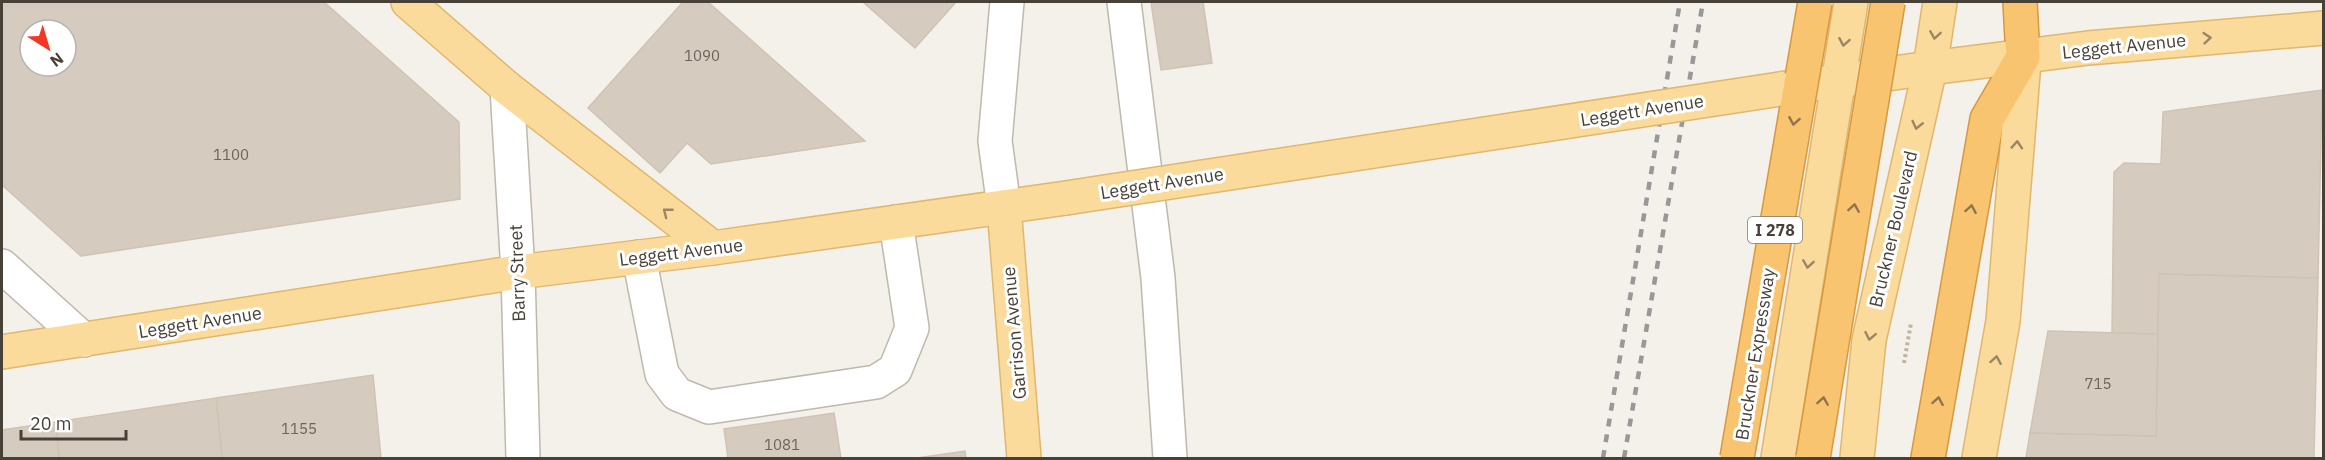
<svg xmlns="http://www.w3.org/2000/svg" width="2325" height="460" font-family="'IBM Plex Sans',sans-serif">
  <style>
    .building { fill: #d5ccbf; stroke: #d0c3b3; stroke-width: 1.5; fill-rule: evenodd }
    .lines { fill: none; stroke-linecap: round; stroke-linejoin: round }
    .minor-casing { stroke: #bfb8ac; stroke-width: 36 }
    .major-casing { stroke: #e0b76c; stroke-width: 36 }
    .highway-casing { stroke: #d89840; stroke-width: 36 }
    .path { stroke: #c1b39e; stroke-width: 4; stroke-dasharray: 3 3; stroke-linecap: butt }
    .minor { stroke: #fff; stroke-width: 33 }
    .major { stroke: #fbdb9c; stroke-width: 33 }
    .highway { stroke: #f9c470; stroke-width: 33 }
    .rail { stroke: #989898; stroke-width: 4.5; stroke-dasharray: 8 8; stroke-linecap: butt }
    .major-bridge-casing { stroke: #e0b76c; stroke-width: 36; stroke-linecap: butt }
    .highway-bridge-casing { stroke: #d89840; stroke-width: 36; stroke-linecap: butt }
    .major-bridge { stroke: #fbdb9c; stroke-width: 33 }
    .highway-bridge { stroke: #f9c470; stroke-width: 33 }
    .oneway { stroke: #998665 }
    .oneway2 { stroke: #8f754e }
    .labels { text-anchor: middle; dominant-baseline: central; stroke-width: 6; stroke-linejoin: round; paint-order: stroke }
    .number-label { font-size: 15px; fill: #6b645a }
    .shield { fill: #fff; stroke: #7f7a74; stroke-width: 1.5 }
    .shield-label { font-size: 16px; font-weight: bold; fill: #484138 }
    .street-label { font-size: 18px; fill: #484138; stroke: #fff }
  </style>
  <rect width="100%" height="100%" fill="#f4f0ea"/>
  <g class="building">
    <path d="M2,2H324L459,122L460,199L81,256L2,185ZM30,30H66V66H30Z"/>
    <polygon points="683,2 708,2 865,141 711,164 687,143 660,173 588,108"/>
    <polygon points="863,2 956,2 915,48"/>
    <polygon points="1151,2 1203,2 1212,63 1161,70"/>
    <polygon points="2322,90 2318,278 2159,274 2158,334 2112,333 2114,172 2124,163 2161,164 2163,112"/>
    <polygon points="2159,274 2318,278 2314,458 2026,458 2030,433 2156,436"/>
    <polygon points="2048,331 2158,334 2156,436 2030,433"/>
    <polygon points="373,375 381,458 222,458 216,398"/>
    <polygon points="216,398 222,458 59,458 56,422"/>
    <polygon points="834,413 841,458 728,458 724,429"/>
    <polygon points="56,422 59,458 2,458 2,430"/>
    <polygon points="965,451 966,458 917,458"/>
  </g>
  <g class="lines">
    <g class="minor-casing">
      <g id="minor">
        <polyline points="1124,2 1158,278 1170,458"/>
        <polyline points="507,88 518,272 523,458"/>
        <polyline points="1004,207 995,141 1007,2"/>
        <polyline points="639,257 662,374 677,394 709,407 876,382 895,370 912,328 896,222"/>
        <polyline points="2,266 84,340"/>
      </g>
    </g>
    <g class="major-casing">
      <g id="major">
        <polyline points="408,2 507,88 713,248"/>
        <polyline points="1780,89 1930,68 2088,48 2324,28"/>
        <polyline points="1004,207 1024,458"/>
        <polyline points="2,352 518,272 713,248 1066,198"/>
        <polyline points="1778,458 1851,2"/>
        <polyline points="1857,458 1869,340 1930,68 1940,2"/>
        <polyline points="1979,458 2003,321 2025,49"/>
      </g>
    </g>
    <g class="highway-casing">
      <polyline id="highway" points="1928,458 1987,119 2023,57 2020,2"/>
    </g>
    <polyline class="path" points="1904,363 1911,323"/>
    <use href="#minor" class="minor"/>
    <use href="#major" class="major"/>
    <use href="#highway" class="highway"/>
    <g class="rail">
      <polyline points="1603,458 1680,2"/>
      <polyline points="1624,458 1703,2"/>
    </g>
    <g class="major-bridge-casing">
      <polyline id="major-bridge" points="1066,198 1780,89"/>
    </g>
    <g class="highway-bridge-casing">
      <g id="highway-bridge">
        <polyline points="1737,458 1815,2"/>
        <polyline points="1813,458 1888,2"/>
      </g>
    </g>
    <use href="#major-bridge" class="major-bridge"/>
    <use href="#highway-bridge" class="highway-bridge"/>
  </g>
  <defs><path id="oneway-chevron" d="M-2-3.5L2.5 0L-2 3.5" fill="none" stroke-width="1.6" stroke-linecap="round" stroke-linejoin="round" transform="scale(1.5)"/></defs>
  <g class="oneway">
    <use href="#oneway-chevron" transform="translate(1935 35) rotate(99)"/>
    <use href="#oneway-chevron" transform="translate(2207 38) rotate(-5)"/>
    <use href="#oneway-chevron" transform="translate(1844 42) rotate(100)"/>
    <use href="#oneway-chevron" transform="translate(1917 125) rotate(103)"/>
    <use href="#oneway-chevron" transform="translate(2017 145) rotate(-86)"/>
    <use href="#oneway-chevron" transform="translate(667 212) rotate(-142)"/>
    <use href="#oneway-chevron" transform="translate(1808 264) rotate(99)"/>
    <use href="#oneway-chevron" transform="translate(1870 336) rotate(101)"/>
    <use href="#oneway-chevron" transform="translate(1996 360) rotate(-80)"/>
  </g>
  <g class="oneway2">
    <use href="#oneway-chevron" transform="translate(1794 121) rotate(100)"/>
    <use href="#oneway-chevron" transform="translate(1854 208) rotate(-81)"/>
    <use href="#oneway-chevron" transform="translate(1971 209) rotate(-80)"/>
    <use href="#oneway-chevron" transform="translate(1823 401) rotate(-81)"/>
    <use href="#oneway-chevron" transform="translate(1938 401) rotate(-80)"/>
  </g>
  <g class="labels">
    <g class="number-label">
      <text x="702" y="55">1090</text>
      <text x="231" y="154">1100</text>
      <text x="2098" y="383">715</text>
      <text x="299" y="428">1155</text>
      <text x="782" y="444">1081</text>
    </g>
    <rect class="shield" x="1748" y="217" width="54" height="26" rx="4.5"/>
    <g class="shield-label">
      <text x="1775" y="230">I 278</text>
    </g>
    <g class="street-label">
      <text transform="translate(2124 46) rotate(-6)">Leggett Avenue</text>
      <text transform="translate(1642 110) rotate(-9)">Leggett Avenue</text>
      <text transform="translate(1162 183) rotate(-9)">Leggett Avenue</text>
      <text transform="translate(1893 229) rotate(-77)">Bruckner Boulevard</text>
      <text transform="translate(681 252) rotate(-7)">Leggett Avenue</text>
      <text transform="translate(517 273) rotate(-92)">Barry Street</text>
      <text transform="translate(200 322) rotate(-9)">Leggett Avenue</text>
      <text transform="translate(1014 333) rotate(-95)">Garrison Avenue</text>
      <text transform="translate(1755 354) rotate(-81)">Bruckner Expressway</text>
    </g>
  </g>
  <rect width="2325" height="460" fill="none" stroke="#484138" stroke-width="6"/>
  <g transform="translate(48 48) rotate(143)"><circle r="28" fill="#ffffff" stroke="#b6b3af" stroke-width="1.5"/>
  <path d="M0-4.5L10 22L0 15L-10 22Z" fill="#f23723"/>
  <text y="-9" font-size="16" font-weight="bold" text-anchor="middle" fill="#484138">N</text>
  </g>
  <path d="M21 430v9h105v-9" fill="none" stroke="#484138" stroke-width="3"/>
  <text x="30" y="430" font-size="18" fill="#484138" stroke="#ffffff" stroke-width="4.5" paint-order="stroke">20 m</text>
</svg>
